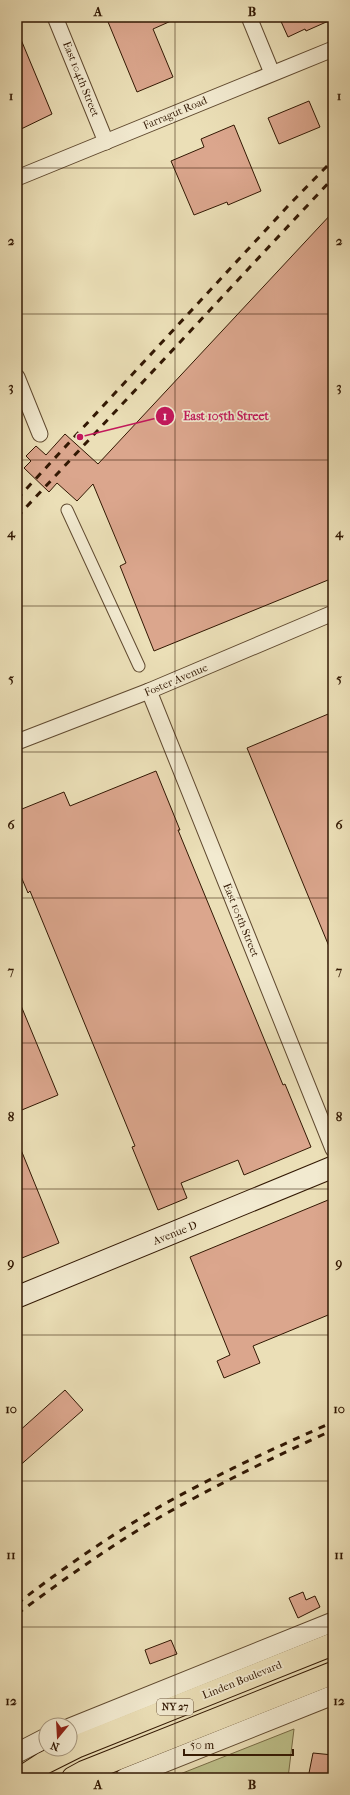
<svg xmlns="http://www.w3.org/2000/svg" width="350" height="1795" font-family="'IM FELL French Canon',serif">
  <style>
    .green { fill: #bdc08a; stroke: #786c46 }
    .building { fill: #dba68d; stroke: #321803 }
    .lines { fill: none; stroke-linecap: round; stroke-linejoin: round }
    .pedestrian-casing { stroke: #604a30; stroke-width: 13 }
    .minor-casing { stroke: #604a30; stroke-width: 17 }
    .tertiary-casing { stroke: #604a30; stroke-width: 21 }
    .secondary-casing { stroke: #321803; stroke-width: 23 }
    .trunk-casing { stroke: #321803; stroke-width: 24 }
    .pedestrian { stroke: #f2ead0; stroke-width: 11 }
    .minor { stroke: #f2ead0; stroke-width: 15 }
    .tertiary { stroke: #f2ead0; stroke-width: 19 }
    .secondary { stroke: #f2ead0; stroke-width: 21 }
    .trunk { stroke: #ebdfb7; stroke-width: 22 }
    .rail { stroke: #321803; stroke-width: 3; stroke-dasharray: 7 7; stroke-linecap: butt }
    .grid { fill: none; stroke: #321803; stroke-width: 1; stroke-opacity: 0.55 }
    .labels { text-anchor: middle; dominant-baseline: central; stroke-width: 3.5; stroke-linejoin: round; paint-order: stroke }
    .shield { fill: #f2ead0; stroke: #6c5740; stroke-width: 1 }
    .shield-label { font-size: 10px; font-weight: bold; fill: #321803 }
    .street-label { font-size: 11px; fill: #321803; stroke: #f2ead0 }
    .leader { fill: none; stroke: #c2185b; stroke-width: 1.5 }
    .callout-dot { fill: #c2185b; stroke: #f2ead0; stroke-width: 1.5 }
    .mark-label { font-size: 12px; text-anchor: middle; font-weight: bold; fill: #fff }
    .callout-label { font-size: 12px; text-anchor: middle; font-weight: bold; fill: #c2185b; stroke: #f2ead0; stroke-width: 3.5; stroke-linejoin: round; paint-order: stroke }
    .neatline { fill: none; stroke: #321803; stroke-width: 1.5 }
    .grid-label { font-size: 13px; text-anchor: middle; font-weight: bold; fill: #321803 }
  </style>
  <rect width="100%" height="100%" fill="#ebdfb7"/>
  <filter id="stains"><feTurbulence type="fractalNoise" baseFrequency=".005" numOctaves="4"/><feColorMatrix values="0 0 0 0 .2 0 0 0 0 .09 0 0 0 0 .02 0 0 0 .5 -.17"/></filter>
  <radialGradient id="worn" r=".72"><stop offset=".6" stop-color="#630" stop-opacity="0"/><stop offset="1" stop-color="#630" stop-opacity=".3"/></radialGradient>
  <polygon class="green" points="294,1729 288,1778 170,1778"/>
  <g class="building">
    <polygon points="106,17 180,17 153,29 173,77 137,92"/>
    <polygon points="279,17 333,17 333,19 306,31 305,29 288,37"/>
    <polygon points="17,30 52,114 17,131"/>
    <polygon points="309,101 320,127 279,144 268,118"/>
    <polygon points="234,125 261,191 228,205 227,202 194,215 171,161 204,147 201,139"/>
    <polygon points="333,212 333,578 154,651 120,566 126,563 93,484 77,501 57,483 49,492 24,468 31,461 26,456 36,446 46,455 65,434 98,464"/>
    <polygon points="333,712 333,956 247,748"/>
    <polygon points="156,771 180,830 178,830 283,1085 285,1084 311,1147 244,1175 238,1160 181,1183 187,1198 158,1210 132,1147 135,1146 30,891 28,893 17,867 17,811 64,792 70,806"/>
    <polygon points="17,996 58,1095 17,1112"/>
    <polygon points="17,1140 59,1243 17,1260"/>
    <polygon points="333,1198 333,1313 253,1346 260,1363 224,1378 217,1361 230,1355 190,1257"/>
    <polygon points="65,1390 83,1410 17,1468 17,1433"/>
    <polygon points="303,1592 306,1600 315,1596 320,1607 298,1618 289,1598"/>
    <polygon points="171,1640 177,1654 150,1664 145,1650"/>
    <polygon points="313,1753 333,1755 333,1778 308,1778"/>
  </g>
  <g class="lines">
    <g class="pedestrian-casing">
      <polyline id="pedestrian" points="67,510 139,666"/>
    </g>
    <g class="minor-casing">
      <g id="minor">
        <polyline points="55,17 106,142"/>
        <polyline points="249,17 272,73"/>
        <polyline points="17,178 333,49"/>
        <polyline points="17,377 40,434"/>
        <polyline points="149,691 333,1149"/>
        <polyline points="17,742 149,691 333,613"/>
      </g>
    </g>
    <g class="tertiary-casing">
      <g id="tertiary">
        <polyline points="70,1728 333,1622"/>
        <polyline points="17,1753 46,1738"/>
        <polyline points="125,1778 333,1695"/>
      </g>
    </g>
    <g class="secondary-casing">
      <polyline id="secondary" points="17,1297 333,1167"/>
    </g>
    <g class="trunk-casing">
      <g id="trunk">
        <polyline points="21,1778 44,1763 78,1746 333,1644"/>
        <polyline points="73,1778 84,1772 333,1673"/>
      </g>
    </g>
    <use href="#pedestrian" class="pedestrian"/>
    <use href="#minor" class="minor"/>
    <use href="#tertiary" class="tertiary"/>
    <use href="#secondary" class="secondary"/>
    <use href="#trunk" class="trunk"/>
    <g class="rail">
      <polyline points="17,499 288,206 333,160"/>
      <polyline points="17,517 333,178"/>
      <path d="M17,1604C64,1567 114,1533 166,1503C220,1473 277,1447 333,1422"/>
      <path d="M17,1614C63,1580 110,1546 160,1517C216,1485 274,1457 333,1430"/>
    </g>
  </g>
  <path class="grid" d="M175,17V1778M17,168H333M17,314H333M17,460H333M17,606H333M17,752H333M17,898H333M17,1043H333M17,1189H333M17,1335H333M17,1481H333M17,1627H333"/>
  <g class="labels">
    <rect class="shield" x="157" y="1699" width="36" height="16" rx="3"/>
    <g class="shield-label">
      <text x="175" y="1707">NY 27</text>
    </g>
    <g class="street-label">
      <text transform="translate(81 79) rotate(68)">East 104th Street</text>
      <text transform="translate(175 113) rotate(-23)">Farragut Road</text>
      <text transform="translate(176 680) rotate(-23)">Foster Avenue</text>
      <text transform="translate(241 920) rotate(68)">East 105th Street</text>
      <text transform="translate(175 1233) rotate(-22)">Avenue D</text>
      <text transform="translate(242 1680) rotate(-22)">Linden Boulevard</text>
    </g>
  </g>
  <path class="leader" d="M80 437L165 416"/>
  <g class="callout-dot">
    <circle cx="80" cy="437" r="4"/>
    <circle cx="165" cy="416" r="10"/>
  </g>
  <g class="mark-label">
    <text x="165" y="420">1</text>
  </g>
  <g class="callout-label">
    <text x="226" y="420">East 105th Street</text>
  </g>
  <rect width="350" height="1795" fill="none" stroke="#ebdfb7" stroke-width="44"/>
  <g transform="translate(58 1737) rotate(198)"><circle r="19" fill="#f2ead0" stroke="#a5967e"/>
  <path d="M0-3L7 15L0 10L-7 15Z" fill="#8f2418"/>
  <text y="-6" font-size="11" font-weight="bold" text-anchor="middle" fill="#321803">N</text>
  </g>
  <path d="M184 1749v6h109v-6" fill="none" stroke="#321803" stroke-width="2"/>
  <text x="190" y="1749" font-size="12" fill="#321803" stroke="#f2ead0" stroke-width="3" paint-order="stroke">50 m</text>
  <rect x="22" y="22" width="306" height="1751" class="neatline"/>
  <g class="grid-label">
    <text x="98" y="16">A</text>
    <text x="252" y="16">B</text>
    <text x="11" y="100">1</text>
    <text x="339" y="100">1</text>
    <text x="11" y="245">2</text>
    <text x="339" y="245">2</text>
    <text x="11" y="391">3</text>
    <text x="339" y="391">3</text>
    <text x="11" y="537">4</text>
    <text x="339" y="537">4</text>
    <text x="11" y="683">5</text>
    <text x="339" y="683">5</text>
    <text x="11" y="829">6</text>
    <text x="339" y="829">6</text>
    <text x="11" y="975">7</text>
    <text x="339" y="975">7</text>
    <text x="11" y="1121">8</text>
    <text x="339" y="1121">8</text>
    <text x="11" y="1267">9</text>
    <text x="339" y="1267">9</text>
    <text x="11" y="1413">10</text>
    <text x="339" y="1413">10</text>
    <text x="11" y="1559">11</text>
    <text x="339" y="1559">11</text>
    <text x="11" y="1705">12</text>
    <text x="339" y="1705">12</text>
    <text x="98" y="1789">A</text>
    <text x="252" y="1789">B</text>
  </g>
  <rect width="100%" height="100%" filter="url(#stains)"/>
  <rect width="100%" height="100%" fill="url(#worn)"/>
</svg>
